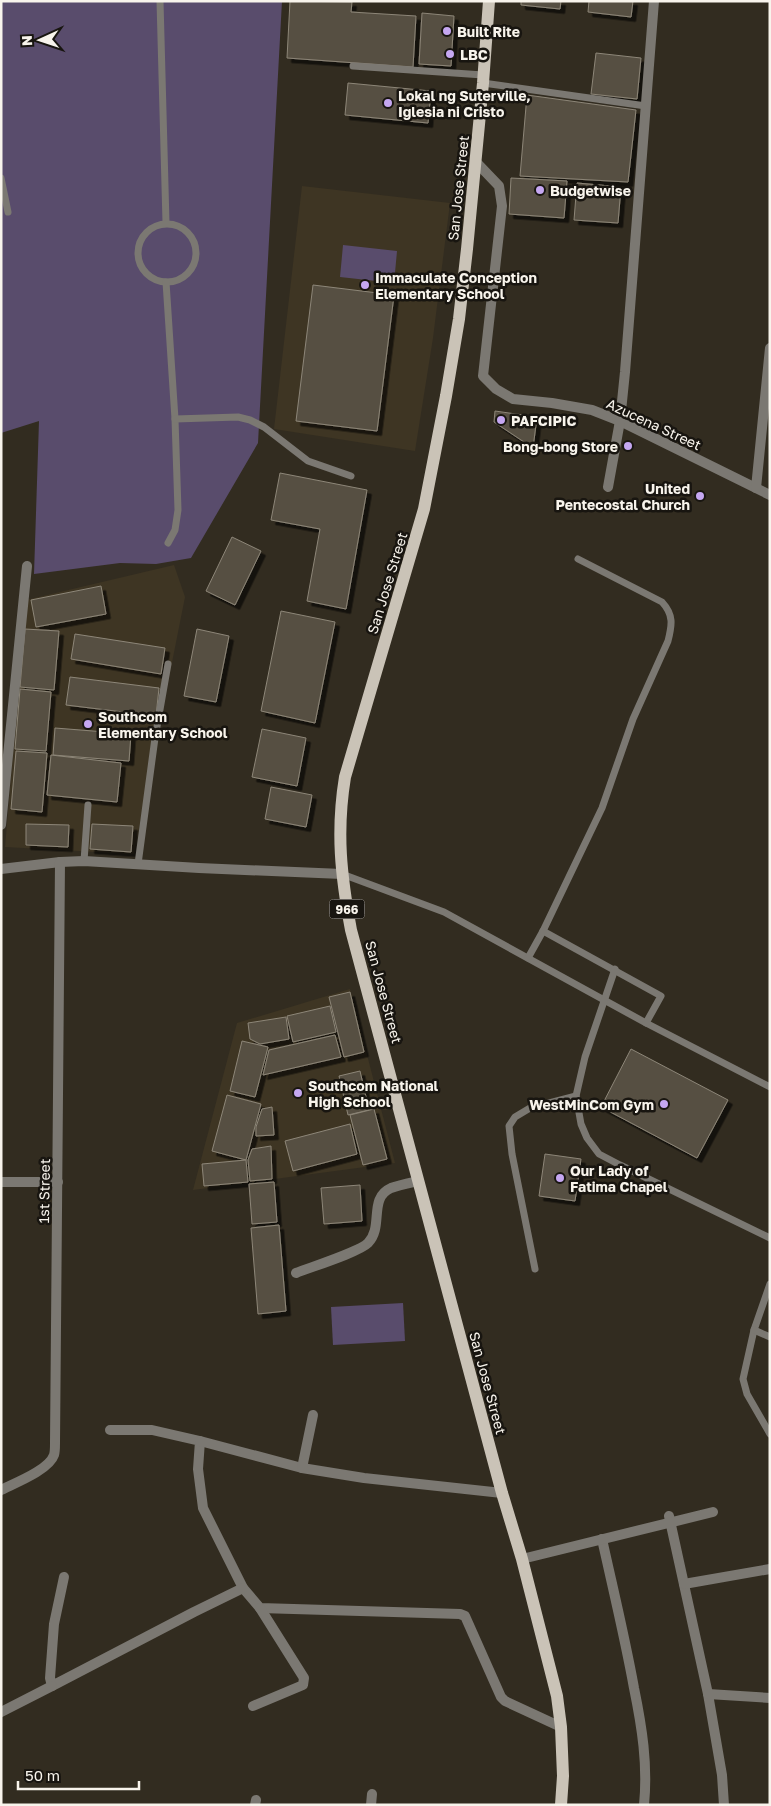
<svg xmlns="http://www.w3.org/2000/svg" width="771" height="1806" font-family="'Golos Text',sans-serif">
  <style>
    .built { fill: #3e3523 }
    .green { fill: #594c6c }
    .building { fill: #575043; stroke: #8d8678; filter: url(#shadow) }
    .lines { fill: none; stroke-linecap: round; stroke-linejoin: round }
    .service { stroke: #7b7872; stroke-width: 7 }
    .minor { stroke: #7b7872; stroke-width: 10 }
    .primary { stroke: #cac3b7; stroke-width: 12 }
    .poi-dot { fill: #c5a7f1; stroke: #181510; stroke-width: 2 }
    .labels { text-anchor: middle; dominant-baseline: central; stroke-width: 5; stroke-linejoin: round; paint-order: stroke }
    .shield { fill: #181510; stroke: #b5b1aa; stroke-width: 1 }
    .shield-label { font-size: 12px; font-weight: bold; fill: #f8f4ec }
    .poi-label { font-size: 14px; font-weight: bold; fill: #f8f4ec; stroke: #181510; text-anchor: start }
    .street-label { font-size: 14px; fill: #f8f4ec; stroke: #181510 }
  </style>
  <defs>
    <filter id="shadow"><feDropShadow dx="4.5" dy="4.5" stdDeviation="0" flood-color="#0009"/></filter>
  </defs>
  <rect width="100%" height="100%" fill="#322c20"/>
  <g class="built">
    <polygon points="302,186 450,203 433,338 415,451 274,429"/>
    <polygon points="174,565 185,597 134,854 5,847 26,600"/>
    <polygon points="350,989 395,1163 193,1190 237,1023"/>
  </g>
  <g class="green">
    <polygon points="1,1 282,1 258,443 191,558 156,564 120,563 34,574 39,421 1,433"/>
    <polygon points="343,245 397,251 394,283 340,277"/>
    <polygon points="403,1303 405,1341 333,1345 331,1307"/>
  </g>
  <g class="building">
    <polygon points="290,1 352,2 351,12 416,16 413,67 287,58"/>
    <polygon points="521,1 561,1 560,9 521,5"/>
    <polygon points="589,1 633,1 631,17 588,12"/>
    <polygon points="422,13 454,16 451,66 419,64"/>
    <polygon points="596,53 641,58 637,99 591,94"/>
    <polygon points="348,83 431,91 428,123 345,115"/>
    <polygon points="527,95 636,110 628,182 520,176"/>
    <polygon points="511,178 567,181 564,218 509,214"/>
    <polygon points="577,183 621,187 618,223 574,220"/>
    <polygon points="313,285 394,295 377,431 296,421"/>
    <polygon points="495,411 537,417 533,448 494,422"/>
    <polygon points="280,473 367,490 346,609 307,601 320,529 271,520"/>
    <polygon points="232,537 261,551 235,605 206,591"/>
    <polygon points="101,586 106,614 36,627 31,600"/>
    <polygon points="281,611 335,622 315,723 261,711"/>
    <polygon points="25,629 59,631 54,690 20,687"/>
    <polygon points="197,629 229,636 216,702 184,696"/>
    <polygon points="75,634 165,648 161,674 71,659"/>
    <polygon points="70,677 159,688 156,716 66,705"/>
    <polygon points="20,689 51,692 46,751 15,749"/>
    <polygon points="55,728 131,734 129,761 53,755"/>
    <polygon points="262,729 306,738 297,786 252,777"/>
    <polygon points="16,751 47,753 42,812 11,809"/>
    <polygon points="51,755 121,763 117,802 47,795"/>
    <polygon points="271,787 312,795 306,827 265,819"/>
    <polygon points="26,824 69,825 68,847 26,845"/>
    <polygon points="92,824 133,826 131,852 90,849"/>
    <polygon points="350,992 364,1052 344,1057 329,997"/>
    <polygon points="330,1006 336,1032 293,1042 287,1016"/>
    <polygon points="286,1017 289,1039 260,1044 250,1039 248,1023"/>
    <polygon points="335,1035 341,1057 263,1075 269,1050"/>
    <polygon points="242,1041 268,1047 255,1097 230,1091"/>
    <polygon points="631,1049 728,1100 697,1158 601,1107"/>
    <polygon points="360,1071 369,1110 348,1115 339,1076"/>
    <polygon points="227,1095 261,1104 246,1160 212,1151"/>
    <polygon points="272,1107 274,1135 256,1136 256,1127 262,1109"/>
    <polygon points="374,1109 387,1159 363,1165 350,1115"/>
    <polygon points="350,1124 357,1154 293,1171 285,1141"/>
    <polygon points="271,1146 272,1179 250,1181 248,1160 252,1149"/>
    <polygon points="545,1154 581,1159 575,1201 539,1196"/>
    <polygon points="246,1160 248,1182 204,1186 202,1164"/>
    <polygon points="274,1182 277,1222 252,1224 249,1184"/>
    <polygon points="360,1185 362,1221 324,1224 321,1188"/>
    <polygon points="279,1225 286,1311 258,1314 251,1228"/>
  </g>
  <g class="lines">
    <g class="service">
      <polyline points="160,1 166,223"/>
      <polyline points="353,66 483,75"/>
      <polyline points="483,83 646,106"/>
      <polyline points="1,178 8,212"/>
      <circle cx="167" cy="253" r="29"/>
      <polyline points="166,282 175,419 178,510 175,530 168,543"/>
      <polyline points="175,419 238,417 250,420 264,427 308,461 351,476"/>
      <polyline points="84,861 88,805"/>
      <polyline points="138,864 155,738 168,664"/>
      <polyline points="342,874 444,912 646,1023 770,1087"/>
      <polyline points="543,931 661,996 646,1023"/>
      <path d="M528,958L543,931L602,808L633,719L668,641C672,625 674,615 662,602L578,559"/>
      <polyline points="615,969 585,1057 576,1096 581,1124 587,1138 599,1154 620,1165 770,1238"/>
      <polyline points="535,1269 512,1154 509,1126 515,1117 530,1108 576,1096"/>
      <polyline points="770,1284 754,1330 743,1379 747,1394 770,1434"/>
      <polyline points="754,1330 770,1337"/>
    </g>
    <g class="minor">
      <polyline points="476,162 499,186 502,206 483,376 496,389 513,399 552,403 592,410 620,421 770,495"/>
      <polyline points="608,487 620,421 625,372 654,1"/>
      <polyline points="756,488 770,348"/>
      <polyline points="1,825 27,566"/>
      <polyline points="1,869 60,862 84,861 199,868 342,874"/>
      <polyline points="1,1182 58,1182"/>
      <path d="M296,1273C311,1267 359,1252 368,1243C384,1227 368,1198 391,1188C399,1185 409,1183 418,1181"/>
      <polyline points="110,1430 152,1430 200,1441 198,1469 203,1508 243,1588 260,1608 460,1614 465,1616 501,1697 505,1701 561,1727"/>
      <polyline points="200,1441 302,1468 364,1478 502,1493"/>
      <polyline points="302,1468 313,1415"/>
      <path d="M1,1490C15,1483 49,1470 54,1455C55,1452 55,1447 55,1443L60,862"/>
      <polyline points="669,1516 708,1694 722,1775 724,1805"/>
      <path d="M602,1539C613,1589 625,1638 634,1688C642,1727 648,1765 644,1805"/>
      <polyline points="522,1559 713,1512"/>
      <polyline points="64,1577 54,1624 50,1678 52,1686 194,1612 243,1588"/>
      <polyline points="684,1584 770,1569"/>
      <polyline points="708,1694 770,1698"/>
      <polyline points="253,1706 303,1685 304,1678 260,1608"/>
      <polyline points="1,1712 52,1686"/>
      <polyline points="255,1805 256,1800"/>
      <polyline points="371,1805 372,1794"/>
    </g>
    <path class="primary" d="M489,1L483,83L467,249L459,319L446,396L424,509L345,777C336,832 341,876 351,930L502,1493L522,1559L557,1696L561,1727L563,1776L561,1805"/>
  </g>
  <g class="poi-dot">
    <circle cx="447" cy="31" r="5"/>
    <circle cx="450" cy="54" r="5"/>
    <circle cx="388" cy="103" r="5"/>
    <circle cx="540" cy="190" r="5"/>
    <circle cx="365" cy="285" r="5"/>
    <circle cx="501" cy="420" r="5"/>
    <circle cx="628" cy="446" r="5"/>
    <circle cx="700" cy="496" r="5"/>
    <circle cx="88" cy="724" r="5"/>
    <circle cx="298" cy="1093" r="5"/>
    <circle cx="664" cy="1104" r="5"/>
    <circle cx="560" cy="1178" r="5"/>
  </g>
  <g class="labels">
    <rect class="shield" x="329.5" y="899.5" width="35" height="19" rx="4"/>
    <g class="shield-label">
      <text x="347" y="909">966</text>
    </g>
    <g class="poi-label">
      <text x="457" y="31">Built Rite</text>
      <text x="460" y="54">LBC</text>
      <text x="398" y="95">Lokal ng Suterville,<tspan x="398" dy="16">Iglesia ni Cristo</tspan></text>
      <text x="550" y="190">Budgetwise</text>
      <text x="375" y="277">Immaculate Conception<tspan x="375" dy="16">Elementary School</tspan></text>
      <text x="511" y="420">PAFCIPIC</text>
      <text x="618" y="446" text-anchor="end">Bong-bong Store</text>
      <text x="690" y="488" text-anchor="end">United<tspan x="690" dy="16">Pentecostal Church</tspan></text>
      <text x="98" y="716">Southcom<tspan x="98" dy="16">Elementary School</tspan></text>
      <text x="308" y="1085">Southcom National<tspan x="308" dy="16">High School</tspan></text>
      <text x="654" y="1104" text-anchor="end">WestMinCom Gym</text>
      <text x="570" y="1170">Our Lady of<tspan x="570" dy="16">Fatima Chapel</tspan></text>
    </g>
    <g class="street-label">
      <text transform="translate(458 188) rotate(-84)">San Jose Street</text>
      <text transform="translate(654 424) rotate(25)">Azucena Street</text>
      <text transform="translate(387 583) rotate(-73)">San Jose Street</text>
      <text transform="translate(384 992) rotate(75)">San Jose Street</text>
      <text transform="translate(44 1191) rotate(-89)">1st Street</text>
      <text transform="translate(488 1383) rotate(75)">San Jose Street</text>
    </g>
  </g>
  <rect width="771" height="1806" fill="none" stroke="#f8f4ec" stroke-width="5"/>
  <g transform="translate(40 40) rotate(267)" stroke="#181510" stroke-width="4" paint-order="stroke">
  <path d="M0-4L9 19L0 12L-9 19Z" fill="#f8f4ec"/>
  <text y="-8" font-size="14" font-weight="bold" text-anchor="middle" fill="#f8f4ec">N</text>
  </g>
  <path d="M18 1781v8h121v-8" fill="none" stroke="#f8f4ec" stroke-width="2.5"/>
  <text x="25" y="1781" font-size="15" fill="#f8f4ec" stroke="#181510" stroke-width="4" paint-order="stroke">50 m</text>
</svg>
